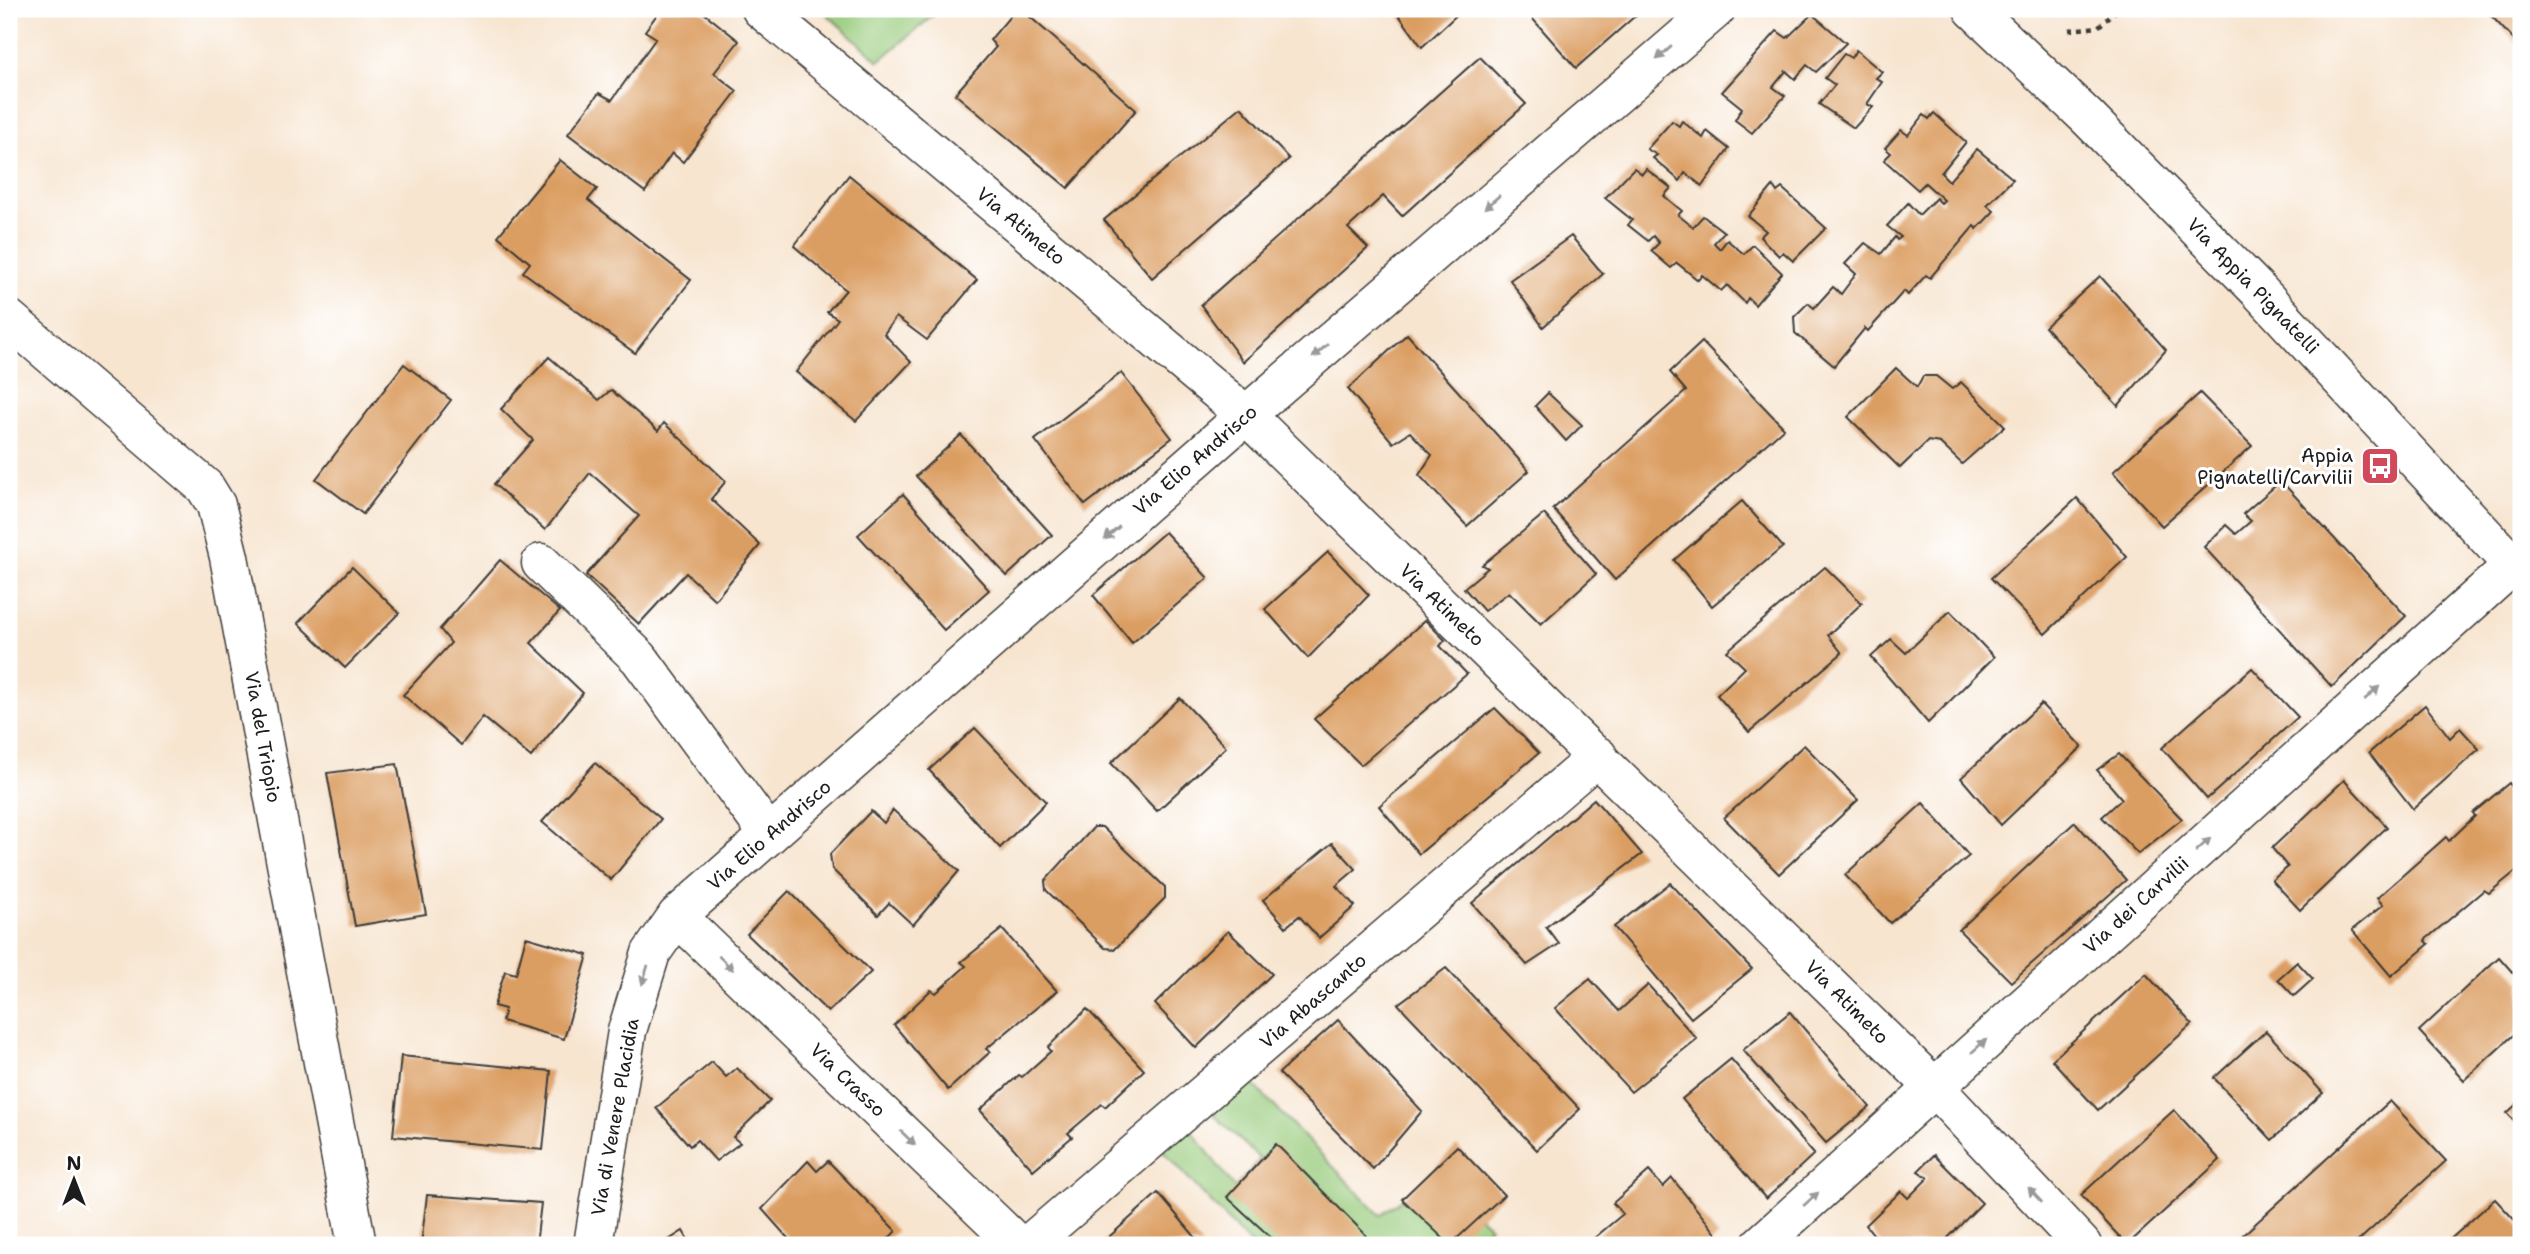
<svg xmlns="http://www.w3.org/2000/svg" width="2530" height="1254" font-family="'Shantell Sans',sans-serif">
  <style>
    .green { fill: #98cb7c; stroke: #5a744c; stroke-width: 2 }
    .building { fill: #db9e62 }
    .lines { fill: none; stroke-linecap: round; stroke-linejoin: round }
    .minor-casing { stroke: #3d3a37; stroke-width: 41 }
    .tertiary-casing { stroke: #3d3a37; stroke-width: 41 }
    .path { stroke: #3d3a37; stroke-width: 4.5; stroke-dasharray: 5 5; stroke-linecap: butt }
    .minor { stroke: #fff; stroke-width: 38 }
    .tertiary { stroke: #fff; stroke-width: 38 }
    .oneway { fill: #999 }
    .labels { text-anchor: middle; dominant-baseline: central; stroke-width: 6; stroke-linejoin: round; paint-order: stroke }
    .street-label { font-size: 19px; fill: #1c1c1c; stroke: #fff }
    .poi-label { font-size: 19px; fill: #1c1c1c; stroke: #fff; text-anchor: end }
  </style>
  <rect width="100%" height="100%" fill="#fff"/>
  <filter id="ink" filterUnits="userSpaceOnUse"><feTurbulence type="fractalNoise" baseFrequency=".0143" numOctaves="2"/><feDisplacementMap in="SourceGraphic" scale="14" xChannelSelector="R" yChannelSelector="G"/><feConvolveMatrix kernelMatrix="1 2 1 2 8 2 1 2 1" color-interpolation-filters="sRGB"/></filter>
  <filter id="wash" filterUnits="userSpaceOnUse"><feTurbulence type="fractalNoise" baseFrequency=".00686" numOctaves="4" result="noise"/><feDisplacementMap in="SourceGraphic" scale="28" xChannelSelector="R" yChannelSelector="G"/><feGaussianBlur stdDeviation="1.57" result="paint"/><feColorMatrix in="noise" values="0 0 0 0 0 0 0 0 0 0 0 0 0 0 0 0 0 1.4 0 .05"/><feComposite in="paint" operator="in"/></filter>
  <g filter="url(#wash)">
    <rect width="100%" height="100%" fill="#f7e5d0"/>
    <g class="green">
      <polygon points="821,9 941,9 879,61"/>
      <polygon points="1263,1064 1251,1082 1380,1215 1402,1199 1480,1218 1490,1227 1469,1245 1251,1245 1162,1150 1188,1126 1235,1188 1260,1159 1208,1109"/>
    </g>
    <g id="blocks">
      <g class="building">
        <polygon points="661,9 699,9 739,41 714,73 737,91 683,162 672,153 645,192 568,134 599,93 612,100 656,38 645,31"/>
        <polygon points="1016,9 1021,9 1136,110 1068,188 955,94 996,47 990,40"/>
        <polygon points="1405,9 1463,9 1422,47 1398,14"/>
        <polygon points="1524,9 1643,9 1576,68"/>
        <polygon points="2485,9 2521,9 2521,48"/>
        <polygon points="1812,14 1846,43 1816,72 1807,65 1795,79 1786,71 1773,87 1785,96 1752,133 1735,120 1742,108 1722,92 1777,31 1787,38"/>
        <polygon points="1856,50 1882,72 1876,78 1882,82 1867,104 1873,107 1854,128 1819,104 1835,85 1825,78 1844,54 1851,58"/>
        <polygon points="1480,57 1526,104 1402,216 1383,196 1348,228 1368,248 1243,362 1201,305"/>
        <polygon points="1241,107 1289,159 1152,278 1104,220"/>
        <polygon points="1934,113 1966,142 1941,173 1949,181 1977,149 2013,179 1987,205 1994,211 1977,229 1974,226 1930,278 1926,275 1908,295 1904,291 1868,331 1865,328 1834,366 1795,333 1794,317 1808,303 1814,308 1833,287 1841,294 1856,274 1845,264 1865,243 1881,254 1895,237 1897,240 1901,237 1887,226 1908,203 1919,215 1936,198 1941,203 1944,200 1925,183 1918,190 1884,160 1891,153 1885,148 1901,130 1908,135 1924,115 1929,119"/>
        <polygon points="1672,121 1679,126 1682,121 1703,138 1707,131 1729,149 1702,186 1685,173 1680,181 1653,158 1657,155 1647,149"/>
        <polygon points="560,160 597,189 588,200 691,280 635,353 523,272 530,263 498,236"/>
        <polygon points="1634,168 1642,174 1646,169 1671,188 1664,196 1682,211 1678,215 1693,227 1703,216 1724,232 1714,243 1720,249 1727,240 1744,254 1753,245 1782,273 1755,305 1748,298 1745,303 1727,285 1721,291 1702,275 1698,280 1677,263 1671,268 1651,251 1659,243 1653,236 1648,241 1628,225 1632,220 1605,198"/>
        <polygon points="849,175 977,280 927,340 896,317 884,334 911,362 856,421 796,372 838,319 827,312 846,290 794,246"/>
        <polygon points="1773,186 1777,192 1782,188 1826,228 1793,261 1783,252 1779,256 1760,237 1766,231 1748,216"/>
        <polygon points="1571,236 1603,274 1543,327 1510,280"/>
        <polygon points="2100,276 2166,350 2118,406 2045,327"/>
        <polygon points="1407,334 1529,471 1467,526 1419,475 1432,455 1410,432 1393,443 1348,389"/>
        <polygon points="1702,342 1784,428 1615,580 1553,509 1686,391 1670,372"/>
        <polygon points="549,357 599,400 611,390 658,431 664,423 726,481 711,499 760,545 715,600 686,573 639,624 586,575 639,516 590,473 545,530 494,484 533,440 501,409"/>
        <polygon points="404,364 451,400 363,514 316,479"/>
        <polygon points="1896,368 1917,387 1923,376 1936,376 1952,389 1961,382 2005,426 1962,464 1940,443 1928,441 1900,468 1848,417"/>
        <polygon points="1121,373 1172,438 1085,505 1035,440"/>
        <polygon points="1548,393 1582,425 1566,441 1535,406"/>
        <polygon points="2200,393 2252,446 2162,526 2113,472"/>
        <polygon points="961,435 1052,535 1007,576 916,476"/>
        <polygon points="2281,481 2406,616 2332,687 2204,547 2226,525 2236,534 2251,521 2243,514"/>
        <polygon points="903,494 989,590 944,630 858,535"/>
        <polygon points="2077,498 2127,557 2045,634 1991,578"/>
        <polygon points="1742,501 1783,547 1712,606 1674,560"/>
        <polygon points="1544,514 1596,574 1541,624 1509,592 1484,611 1464,588 1488,568 1482,565"/>
        <polygon points="1165,532 1208,578 1132,643 1093,595"/>
        <polygon points="1328,552 1369,595 1308,658 1265,609"/>
        <polygon points="500,560 560,611 531,643 583,693 531,757 483,717 461,745 403,695 451,643 440,629"/>
        <polygon points="352,567 399,613 345,668 298,623"/>
        <polygon points="1825,567 1862,603 1828,635 1842,653 1749,732 1717,695 1745,668 1727,651"/>
        <polygon points="1950,611 1994,657 1928,723 1871,657 1891,639 1906,653"/>
        <polygon points="1425,620 1445,640 1440,646 1467,674 1361,765 1314,719"/>
        <polygon points="2252,668 2298,717 2207,799 2162,748"/>
        <polygon points="1180,698 1226,747 1157,811 1111,763"/>
        <polygon points="2041,704 2082,747 2001,825 1961,778"/>
        <polygon points="2425,705 2450,738 2460,728 2479,749 2413,809 2369,753"/>
        <polygon points="1495,708 1539,753 1419,854 1379,806"/>
        <polygon points="975,728 1046,802 1000,848 929,770"/>
        <polygon points="1804,745 1858,800 1779,874 1724,818"/>
        <polygon points="2119,754 2182,819 2138,854 2102,817 2122,799 2097,770"/>
        <polygon points="595,763 661,819 611,880 542,822"/>
        <polygon points="397,764 426,914 355,926 327,773"/>
        <polygon points="2344,780 2387,827 2300,910 2272,880 2288,867 2272,848"/>
        <polygon points="2509,783 2521,797 2521,867 2489,893 2484,890 2425,940 2429,944 2391,976 2352,930 2383,905 2377,898 2446,837 2449,841 2475,816 2473,813"/>
        <polygon points="1594,799 1642,854 1546,927 1559,944 1527,965 1472,903"/>
        <polygon points="1923,803 1969,856 1890,923 1845,875"/>
        <polygon points="893,810 959,871 913,925 889,903 878,915 832,869 830,854 871,811 884,823"/>
        <polygon points="2075,822 2126,880 2011,982 1959,930"/>
        <polygon points="1094,827 1102,827 1165,887 1165,898 1115,949 1105,948 1046,890 1045,881"/>
        <polygon points="1332,843 1356,869 1336,886 1355,906 1319,938 1299,916 1286,927 1263,900"/>
        <polygon points="1670,883 1752,969 1691,1018 1614,927"/>
        <polygon points="789,891 871,972 828,1012 747,934"/>
        <polygon points="1002,929 1057,991 986,1049 990,1052 948,1090 894,1025 931,990 936,993 966,966 961,962"/>
        <polygon points="1228,931 1272,974 1196,1048 1155,1004"/>
        <polygon points="526,937 588,955 564,1039 502,1021 505,1009 494,1006 505,971 516,974"/>
        <polygon points="2499,957 2521,982 2521,1028 2464,1080 2419,1031"/>
        <polygon points="2297,962 2313,979 2294,996 2278,979"/>
        <polygon points="1446,968 1580,1109 1537,1150 1398,1004"/>
        <polygon points="2146,974 2192,1024 2098,1110 2052,1060"/>
        <polygon points="1590,979 1619,1011 1648,985 1697,1039 1631,1092 1555,1008"/>
        <polygon points="1087,1009 1144,1070 1105,1107 1102,1104 1068,1133 1072,1137 1033,1170 980,1110 1019,1075 1022,1077 1051,1051 1048,1047"/>
        <polygon points="1790,1012 1870,1107 1826,1143 1743,1050"/>
        <polygon points="1338,1020 1422,1111 1373,1169 1279,1073"/>
        <polygon points="2266,1031 2323,1093 2272,1140 2214,1078"/>
        <polygon points="401,1056 551,1071 543,1150 393,1136"/>
        <polygon points="1731,1059 1814,1154 1766,1199 1682,1099"/>
        <polygon points="712,1062 726,1077 737,1068 770,1101 733,1137 740,1143 716,1161 697,1140 690,1146 656,1108"/>
        <polygon points="2521,1100 2521,1128 2507,1113"/>
        <polygon points="2390,1101 2446,1161 2354,1245 2232,1245"/>
        <polygon points="2174,1110 2220,1160 2127,1245 2081,1195"/>
        <polygon points="1276,1144 1366,1235 1356,1245 1279,1245 1227,1197"/>
        <polygon points="1457,1146 1504,1195 1450,1245 1402,1199"/>
        <polygon points="1934,1155 1982,1203 1941,1245 1882,1245 1866,1225 1901,1191 1908,1198 1928,1178 1918,1171"/>
        <polygon points="808,1161 817,1171 828,1161 896,1231 882,1245 794,1245 762,1209"/>
        <polygon points="1649,1171 1663,1187 1672,1178 1718,1236 1707,1245 1586,1245 1623,1214 1613,1203"/>
        <polygon points="1158,1193 1202,1245 1100,1245"/>
        <polygon points="427,1195 541,1203 536,1245 421,1245"/>
        <polygon points="2495,1199 2521,1227 2521,1240 2515,1245 2444,1245"/>
        <polygon points="683,1231 691,1245 661,1245"/>
      </g>
    </g>
  </g>
  <g filter="url(#ink)">
    <use href="#blocks" fill-opacity="0" stroke="#3d3a37" stroke-width="2"/>
    <g class="lines">
      <g class="minor-casing">
        <g id="minor">
          <polyline points="761,9 1246,415 1934,1087 2082,1245"/>
          <polyline points="9,319 205,487 216,505 229,557 357,1245"/>
          <polyline points="541,563 639,658 769,835"/>
          <polyline points="677,916 1018,1245"/>
          <polyline points="593,1245 627,1031 651,953 677,916 1246,415 1716,9"/>
          <polyline points="1028,1245 1598,756"/>
          <polyline points="1760,1245 2513,565"/>
        </g>
      </g>
      <g class="tertiary-casing">
        <polyline id="tertiary" points="1973,9 2087,117 2258,290 2521,574"/>
      </g>
      <polyline class="path" points="2069,30 2098,27 2118,9"/>
      <use href="#minor" class="minor"/>
      <use href="#tertiary" class="tertiary"/>
    </g>
    <defs><path id="oneway-solid" d="M-6-.8H1V-3.2L6.5 0L1 3.2V.8H-6Z" transform="scale(1.75)"/></defs>
    <g class="oneway">
      <use href="#oneway-solid" transform="translate(1664 53) rotate(139)"/>
      <use href="#oneway-solid" transform="translate(1492 202) rotate(139)"/>
      <use href="#oneway-solid" transform="translate(1320 351) rotate(139)"/>
      <use href="#oneway-solid" transform="translate(1112 533) rotate(139)"/>
      <use href="#oneway-solid" transform="translate(2372 693) rotate(-42)"/>
      <use href="#oneway-solid" transform="translate(2203 845) rotate(-42)"/>
      <use href="#oneway-solid" transform="translate(726 963) rotate(44)"/>
      <use href="#oneway-solid" transform="translate(645 975) rotate(107)"/>
      <use href="#oneway-solid" transform="translate(1979 1046) rotate(-42)"/>
      <use href="#oneway-solid" transform="translate(908 1138) rotate(44)"/>
      <use href="#oneway-solid" transform="translate(2035 1195) rotate(-133)"/>
      <use href="#oneway-solid" transform="translate(1811 1199) rotate(-42)"/>
    </g>
  </g>
  <defs>
    <g id="bus-square" transform="scale(2.0125)"><rect x="-9" y="-9" width="18" height="18" rx="4" fill="#d1495b" stroke="#fff"/><path d="M-5-6H5V4H4V6H2V4H-2V6H-4V4H-5ZM-3.5-4V0h7V-4ZM-3.5 1.2v1.5H-2V1.2ZM2 1.2v1.5H3.5V1.2Z" fill="#fff"/></g>
  </defs>
  <g fill-rule="evenodd">
    <use href="#bus-square" x="2380" y="466"/>
  </g>
  <g class="labels">
    <g class="street-label">
      <text transform="translate(1021 226) rotate(40)">Via Atimeto</text>
      <text transform="translate(2253 286) rotate(46)">Via Appia Pignatelli</text>
      <text transform="translate(1195 460) rotate(-41)">Via Elio Andrisco</text>
      <text transform="translate(1442 605) rotate(44)">Via Atimeto</text>
      <text transform="translate(263 737) rotate(80)">Via del Triopio</text>
      <text transform="translate(769 835) rotate(-41)">Via Elio Andrisco</text>
      <text transform="translate(2136 905) rotate(-42)">Via dei Carvilii</text>
      <text transform="translate(1313 1001) rotate(-41)">Via Abascanto</text>
      <text transform="translate(1847 1002) rotate(45)">Via Atimeto</text>
      <text transform="translate(848 1080) rotate(44)">Via Crasso</text>
      <text transform="translate(615 1117) rotate(-80)">Via di Venere Placidia</text>
    </g>
    <g class="poi-label">
      <text x="2353" y="455">Appia<tspan x="2353" dy="22">Pignatelli/Carvilii</tspan></text>
    </g>
  </g>
  <rect width="2530" height="1254" fill="none" stroke="#fff" stroke-width="35"/>
  <g transform="translate(74 1180)" stroke="#ffffff" stroke-width="5" paint-order="stroke">
  <path d="M0-5L12 26L0 18L-12 26Z" fill="#1c1c1c"/>
  <text y="-10" font-size="19" font-weight="bold" text-anchor="middle" fill="#1c1c1c">N</text>
  </g>
</svg>
